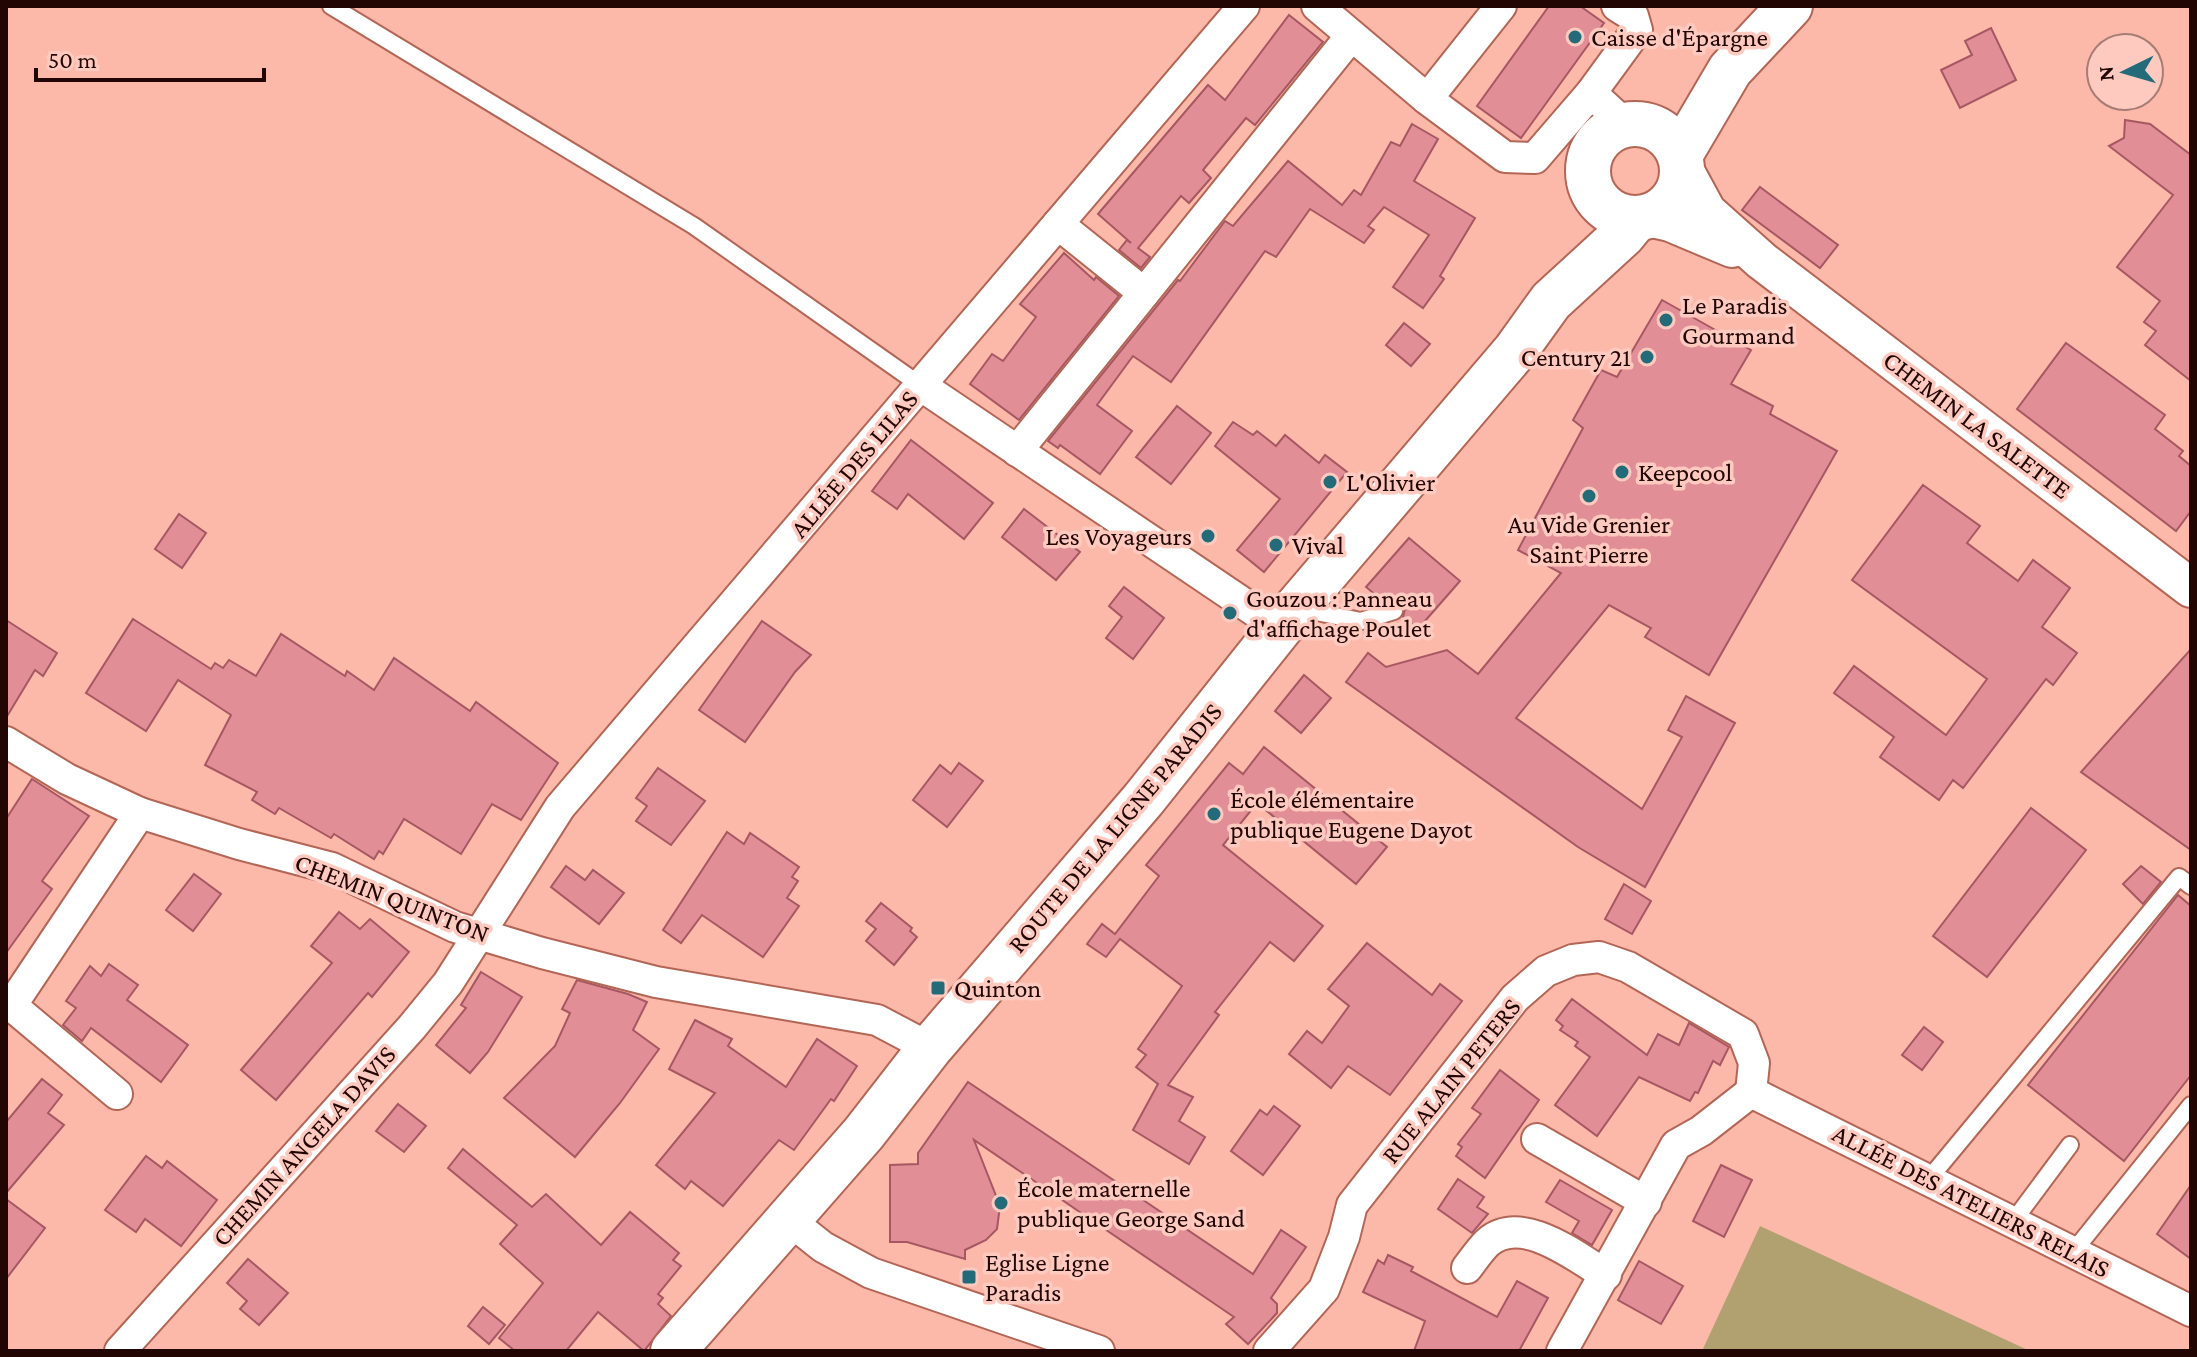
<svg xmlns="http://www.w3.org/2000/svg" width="2197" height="1357" font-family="'Crimson Pro',serif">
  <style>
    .green { fill: #b1a170 }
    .building { fill: #e28e97; stroke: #a65862; stroke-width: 2 }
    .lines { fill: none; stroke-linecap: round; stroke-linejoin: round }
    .service-casing { stroke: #b36656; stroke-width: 20 }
    .minor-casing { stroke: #b36656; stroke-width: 34 }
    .tertiary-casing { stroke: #b36656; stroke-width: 42 }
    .secondary-casing { stroke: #b36656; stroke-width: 48 }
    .service { stroke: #fff; stroke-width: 16 }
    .minor { stroke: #fff; stroke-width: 30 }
    .tertiary { stroke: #fff; stroke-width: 38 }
    .secondary { stroke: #fff; stroke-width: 44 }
    .poi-dot { fill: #246b79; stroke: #fecabf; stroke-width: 3 }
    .labels { text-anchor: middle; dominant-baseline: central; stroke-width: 7; stroke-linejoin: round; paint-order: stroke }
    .poi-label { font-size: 26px; fill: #220603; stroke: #fecabf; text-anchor: start }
    .street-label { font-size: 26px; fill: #220603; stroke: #fecabf }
  </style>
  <rect width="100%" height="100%" fill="#fcb8a9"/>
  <polygon class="green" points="1760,1226 2030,1351 1702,1351"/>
  <g class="building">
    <polygon points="1549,6 1580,6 1604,23 1521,138 1477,106"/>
    <polygon points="1289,15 1323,42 1255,125 1246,118 1203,170 1211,178 1189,203 1181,196 1138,248 1150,257 1141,268 1119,250 1127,240 1131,243 1098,214 1208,85 1225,100"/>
    <polygon points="1991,28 2016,80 1960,108 1941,70 1972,55 1965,41"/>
    <polygon points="2125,120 2150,124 2191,155 2191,381 2145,345 2156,331 2144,322 2160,301 2117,267 2173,195 2109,146 2124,138"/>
    <polygon points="1412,124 1438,139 1414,181 1475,218 1440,276 1444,279 1423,308 1393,287 1429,235 1384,207 1368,226 1374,230 1364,243 1310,209 1276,257 1265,251 1171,382 1133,356 1097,405 1132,431 1100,474 1060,445 1058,448 1048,441 1178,280 1180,281 1225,221 1233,226 1288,161 1342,205 1354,190 1361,195 1391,142 1400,146"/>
    <polygon points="1760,187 1838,245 1820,268 1742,210"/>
    <polygon points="1064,253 1094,280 1096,277 1119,296 1019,420 970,384 992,354 1003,361 1036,317 1020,304"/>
    <polygon points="1662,300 1751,350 1731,384 1773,406 1770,414 1837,451 1709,675 1645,637 1651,628 1609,605 1516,718 1642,809 1682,737 1668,730 1686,696 1735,723 1645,887 1578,847 1346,682 1368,653 1386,667 1447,650 1478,674 1561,573 1518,550 1583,428 1573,420 1601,370 1617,377"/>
    <polygon points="1404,323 1430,344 1411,366 1386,345"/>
    <polygon points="2066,343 2165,415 2155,429 2183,451 2179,456 2191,466 2191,511 2176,531 2017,409"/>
    <polygon points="1177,406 1211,433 1171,484 1136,457"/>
    <polygon points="1233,422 1253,435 1257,431 1276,446 1285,435 1319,463 1325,455 1347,472 1264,572 1237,550 1280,499 1215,446"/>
    <polygon points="911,440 993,503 964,539 908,494 897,509 872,491"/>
    <polygon points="1923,485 1980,526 1967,543 2018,581 2033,560 2070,588 2042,627 2077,653 2053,685 2046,679 1963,788 1953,780 1939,800 1880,757 1894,737 1834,693 1854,666 1946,735 1987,679 1852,580"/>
    <polygon points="1024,509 1080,552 1056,580 1002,537"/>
    <polygon points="179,514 206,533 182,568 155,549"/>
    <polygon points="1409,538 1460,581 1418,629 1403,617 1405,609 1401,603 1396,600 1384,602 1366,587"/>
    <polygon points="1124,587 1164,618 1133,659 1106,638 1122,617 1109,606"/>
    <polygon points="133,619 211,669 215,663 223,668 229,660 256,676 281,634 345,676 347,671 374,690 394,658 470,711 476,702 558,763 521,820 492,804 461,854 404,819 383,854 379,851 374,859 334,834 331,838 279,808 275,814 252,800 257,792 205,765 231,715 178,680 146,731 86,693"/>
    <polygon points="6,620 57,653 43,676 35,670 6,718"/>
    <polygon points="762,621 811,655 795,672 745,742 699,710"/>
    <polygon points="2191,649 2191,850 2081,772"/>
    <polygon points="1304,675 1331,698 1301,733 1275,711"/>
    <polygon points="1264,747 1387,847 1356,884 1257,803 1223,845 1323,926 1294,961 1270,942 1215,1012 1219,1015 1168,1085 1193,1097 1179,1121 1205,1137 1189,1164 1133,1130 1158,1084 1136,1067 1146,1055 1138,1049 1182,986 1120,939 1106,957 1087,944 1102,924 1115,934 1159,876 1146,865 1229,763 1243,774"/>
    <polygon points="959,763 983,781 947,827 913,800 940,765 951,774"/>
    <polygon points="658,768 705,801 671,845 636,821 647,806 636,798"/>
    <polygon points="32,779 89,816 42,881 52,889 6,953 6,819"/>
    <polygon points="2031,808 2086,850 1987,977 1933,936"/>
    <polygon points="727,832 744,844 750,833 799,867 792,877 798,881 787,898 799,906 763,957 702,915 681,943 663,930"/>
    <polygon points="566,866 585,880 593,870 624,893 599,924 551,887"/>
    <polygon points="2141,866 2161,882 2143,904 2123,884"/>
    <polygon points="194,874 221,894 193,931 166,910"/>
    <polygon points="1624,884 1651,901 1632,934 1605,919"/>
    <polygon points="2178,895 2191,906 2191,1075 2124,1161 2028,1085"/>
    <polygon points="881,903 912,928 910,931 917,937 894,965 866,941 876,929 866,921"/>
    <polygon points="339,912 360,929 370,919 409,952 372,997 368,993 276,1100 241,1070 332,963 311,946"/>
    <polygon points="1367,943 1432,995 1440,984 1462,1001 1390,1095 1348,1066 1331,1088 1289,1054 1307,1031 1322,1043 1349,1006 1328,989"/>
    <polygon points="109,964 138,985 127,1000 188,1045 161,1082 91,1028 82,1041 63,1025 76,1008 66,1001 90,966 101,976"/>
    <polygon points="481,972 522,997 488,1052 470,1073 436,1045 466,1008 461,1005"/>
    <polygon points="577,980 628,994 647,1002 633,1030 659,1049 620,1103 575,1157 504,1098 555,1046 570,1013 562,1009"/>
    <polygon points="1572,999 1647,1055 1658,1034 1679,1045 1689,1023 1729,1047 1720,1065 1713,1061 1698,1093 1695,1092 1690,1101 1639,1077 1597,1136 1555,1105 1590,1057 1575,1046 1578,1042 1560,1030 1563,1026 1556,1020"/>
    <polygon points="695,1020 732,1039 728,1046 786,1087 817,1039 857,1066 834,1101 831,1099 794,1150 779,1140 723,1206 691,1181 685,1189 656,1165 715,1093 669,1069"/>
    <polygon points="1924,1027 1943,1042 1922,1070 1902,1055"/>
    <polygon points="1500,1070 1539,1100 1485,1178 1456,1156 1462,1147 1458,1144 1481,1114 1472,1108"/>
    <polygon points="42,1079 62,1095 48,1113 64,1125 6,1193 6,1122"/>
    <polygon points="968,1082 1253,1274 1281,1230 1306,1247 1271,1298 1277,1304 1277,1313 1248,1344 1226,1324 1234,1317 974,1140 1000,1206 997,1229 986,1240 965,1250 965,1259 907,1242 890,1242 890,1165 918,1164 918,1153"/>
    <polygon points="398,1104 426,1126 404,1152 376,1131"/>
    <polygon points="1274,1106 1300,1126 1263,1175 1231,1151 1260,1110 1267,1115"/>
    <polygon points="463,1149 532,1207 546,1194 601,1245 630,1212 679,1253 673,1260 681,1266 658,1294 663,1298 658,1304 671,1316 644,1351 598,1312 566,1351 515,1351 499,1338 543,1283 500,1244 517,1225 448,1168"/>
    <polygon points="146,1156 162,1168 167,1161 217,1200 181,1246 145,1219 136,1232 105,1210"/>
    <polygon points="1721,1165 1752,1180 1724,1237 1693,1221"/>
    <polygon points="1458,1179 1484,1197 1477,1207 1488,1214 1472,1233 1438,1209"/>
    <polygon points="1560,1180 1612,1210 1592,1245 1572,1233 1579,1221 1546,1202"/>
    <polygon points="2191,1185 2191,1259 2157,1234"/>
    <polygon points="6,1199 45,1228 6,1279"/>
    <polygon points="1388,1255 1413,1267 1411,1271 1497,1317 1517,1281 1548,1298 1519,1351 1414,1351 1425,1321 1363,1292 1378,1260 1384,1264"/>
    <polygon points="248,1259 288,1293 259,1325 240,1309 247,1301 227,1283"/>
    <polygon points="1639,1261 1683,1286 1661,1324 1618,1300"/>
    <polygon points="483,1307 505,1325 489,1344 468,1326"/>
  </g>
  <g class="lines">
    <g class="service-casing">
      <g id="service">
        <polyline points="331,6 694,226 920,385"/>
        <polyline points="1301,609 1361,621 1394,611"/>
        <polyline points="1928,1180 2179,877 2191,886"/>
        <polyline points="2012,1223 2070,1145"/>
        <polyline points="2073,1252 2191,1105"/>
      </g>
    </g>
    <g class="minor-casing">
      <g id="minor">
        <polyline points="1317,6 1427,99 1505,157 1535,158 1591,93 1625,124"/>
        <polyline points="1591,93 1637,30 1633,16 1617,6"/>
        <polyline points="1427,99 1501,6"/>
        <polyline points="1058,224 1144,293"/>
        <polyline points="920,385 1280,628"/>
        <polyline points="1017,451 1351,36"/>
        <polyline points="6,742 67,779 140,813 239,844 332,868 455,927 542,953 656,982 877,1020 930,1048"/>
        <polyline points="6,1001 117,1094"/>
        <polyline points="11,1006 140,813"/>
        <polyline points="1751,1092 2191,1311"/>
        <polyline points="1537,1139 1646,1202"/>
        <polyline points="789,1220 823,1247 871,1273 1099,1351"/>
        <path d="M1467,1268C1473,1260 1480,1250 1487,1243C1521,1212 1576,1257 1606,1275"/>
        <polyline points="120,1351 412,1027 448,983 560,807 1244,6"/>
        <polyline points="1269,1351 1324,1289 1344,1237 1352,1205 1515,998 1546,971 1573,960 1599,957 1628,967 1743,1034 1754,1063 1751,1092"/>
        <polyline points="1562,1351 1676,1145 1701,1131 1751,1092"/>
      </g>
    </g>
    <g class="tertiary-casing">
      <g id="tertiary">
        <polyline points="1682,166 1707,212 1762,261 2191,588"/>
        <polyline points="1648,217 1670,222 1732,248"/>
      </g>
    </g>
    <g class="secondary-casing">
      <g id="secondary">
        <circle cx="1635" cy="171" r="47"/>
        <polyline points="1680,155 1730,70 1790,6"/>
        <polyline points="673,1351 864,1133 930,1048 1143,800 1296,608 1515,351 1551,301 1623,235 1637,218"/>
      </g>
    </g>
    <use href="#service" class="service"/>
    <use href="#minor" class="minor"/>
    <use href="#tertiary" class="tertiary"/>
    <use href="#secondary" class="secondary"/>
  </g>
  <g class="poi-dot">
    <circle cx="1575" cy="37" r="8"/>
    <circle cx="1666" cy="320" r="8"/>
    <circle cx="1647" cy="357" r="8"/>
    <circle cx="1622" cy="472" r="8"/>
    <circle cx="1330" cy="482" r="8"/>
    <circle cx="1589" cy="496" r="8"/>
    <circle cx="1208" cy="536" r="8"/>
    <circle cx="1276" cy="545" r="8"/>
    <circle cx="1230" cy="613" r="8"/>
    <circle cx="1214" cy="814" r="8"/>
    <rect x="930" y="980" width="16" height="16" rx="4"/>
    <circle cx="1001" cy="1203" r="8"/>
    <rect x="961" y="1269" width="16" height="16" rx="4"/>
  </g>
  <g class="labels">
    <g class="poi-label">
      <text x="1591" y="37">Caisse d'Épargne</text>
      <text x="1682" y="305">Le Paradis<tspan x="1682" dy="30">Gourmand</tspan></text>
      <text x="1631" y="357" text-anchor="end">Century 21</text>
      <text x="1638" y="472">Keepcool</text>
      <text x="1346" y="482">L'Olivier</text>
      <text x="1589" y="524" text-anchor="middle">Au Vide Grenier<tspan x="1589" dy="30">Saint Pierre</tspan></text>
      <text x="1192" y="536" text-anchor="end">Les Voyageurs</text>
      <text x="1292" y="545">Vival</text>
      <text x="1246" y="598">Gouzou : Panneau<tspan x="1246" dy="30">d'affichage Poulet</tspan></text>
      <text x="1230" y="799">École élémentaire<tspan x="1230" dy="30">publique Eugene Dayot</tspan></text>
      <text x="954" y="988">Quinton</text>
      <text x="1017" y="1188">École maternelle<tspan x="1017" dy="30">publique George Sand</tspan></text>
      <text x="985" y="1262">Eglise Ligne<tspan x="985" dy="30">Paradis</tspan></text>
    </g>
    <g class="street-label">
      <text transform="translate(1977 425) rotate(37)">CHEMIN LA SALETTE</text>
      <text transform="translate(854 464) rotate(-50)">ALLÉE DES LILAS</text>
      <text transform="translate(1115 828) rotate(-50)">ROUTE DE LA LIGNE PARADIS</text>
      <text transform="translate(392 898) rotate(21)">CHEMIN QUINTON</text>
      <text transform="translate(1451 1081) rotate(-51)">RUE ALAIN PETERS</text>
      <text transform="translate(304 1146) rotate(-48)">CHEMIN ANGELA DAVIS</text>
      <text transform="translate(1971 1201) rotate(27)">ALLÉE DES ATELIERS RELAIS</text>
    </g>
  </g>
  <rect width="2197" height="1357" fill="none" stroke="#220603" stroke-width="16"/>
  <g transform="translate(2125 72) rotate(265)"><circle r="38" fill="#fecabf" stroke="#a67c74" stroke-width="2"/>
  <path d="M0-6L14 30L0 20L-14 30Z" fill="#246b79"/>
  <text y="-12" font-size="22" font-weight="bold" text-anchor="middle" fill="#220603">N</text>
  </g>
  <path d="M36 68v12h228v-12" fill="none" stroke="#220603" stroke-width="4"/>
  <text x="48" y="68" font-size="24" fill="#220603" stroke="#fecabf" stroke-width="6" paint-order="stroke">50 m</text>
</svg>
